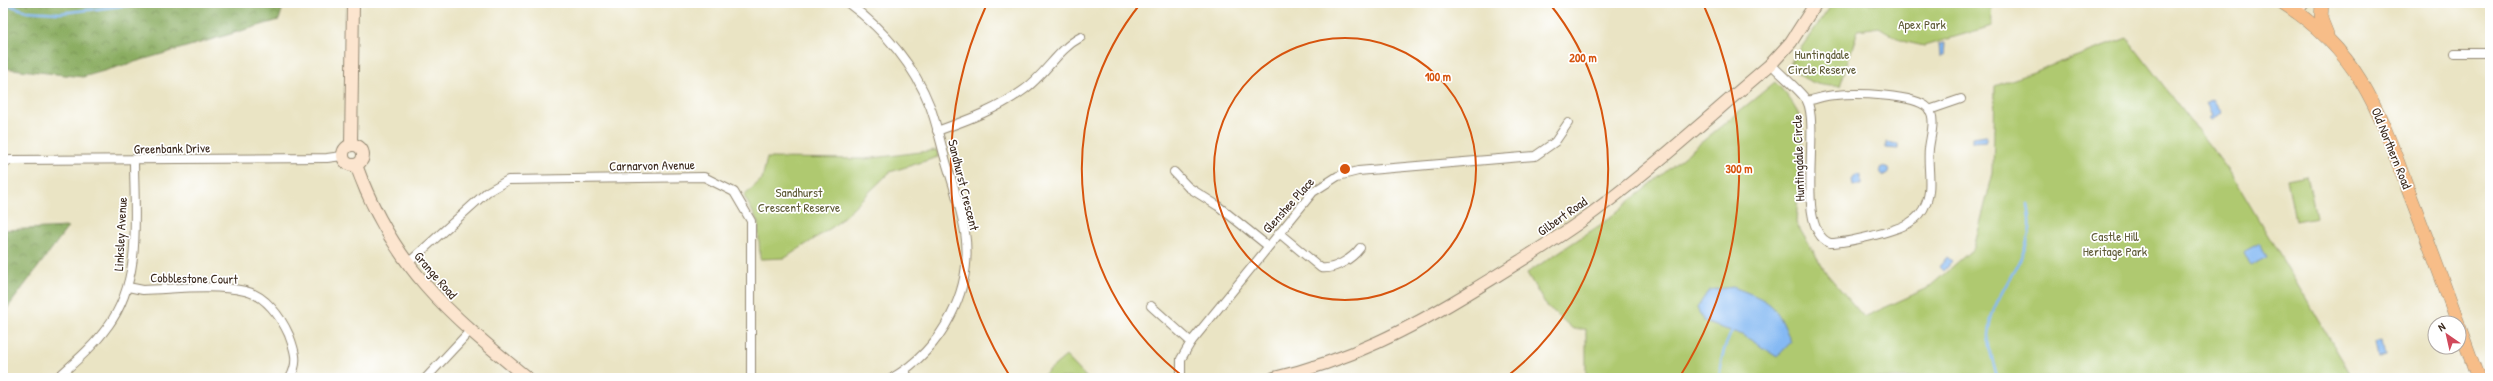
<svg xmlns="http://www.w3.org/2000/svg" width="2493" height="381" font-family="'Patrick Hand',sans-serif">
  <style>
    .forest { fill: url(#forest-crowns); stroke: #636c40 }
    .park { fill: #afc96f; stroke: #757a46 }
    .water { fill: #85b9f3; stroke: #607288 }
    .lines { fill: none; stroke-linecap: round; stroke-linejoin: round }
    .stream { stroke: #85b9f3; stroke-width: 2.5 }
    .street-casing { stroke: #928771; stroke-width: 10 }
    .secondary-casing { stroke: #928771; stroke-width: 14 }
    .primary-casing { stroke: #928771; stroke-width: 14 }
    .street { stroke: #fff; stroke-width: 8 }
    .secondary { stroke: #fce5cf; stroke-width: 12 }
    .primary { stroke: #f7bd88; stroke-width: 13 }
    .ring { fill: none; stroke: #d7540e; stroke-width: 2 }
    .labels { text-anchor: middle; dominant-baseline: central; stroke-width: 3.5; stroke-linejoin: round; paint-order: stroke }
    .park-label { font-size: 13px; fill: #5e5a36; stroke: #fff }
    .street-label { font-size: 13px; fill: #3b2a1e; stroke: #fff }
    .centre { fill: #d7540e; stroke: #fff; stroke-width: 2 }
    .ring-label { font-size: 12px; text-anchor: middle; font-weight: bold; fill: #d7540e; stroke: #fff; stroke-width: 3.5; stroke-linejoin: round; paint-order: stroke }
  </style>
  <defs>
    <pattern id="forest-crowns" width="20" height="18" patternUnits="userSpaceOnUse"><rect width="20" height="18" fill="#8bad62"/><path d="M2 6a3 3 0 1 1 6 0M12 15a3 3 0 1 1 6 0" fill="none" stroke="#738d50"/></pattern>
  </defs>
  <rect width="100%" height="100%" fill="#fff"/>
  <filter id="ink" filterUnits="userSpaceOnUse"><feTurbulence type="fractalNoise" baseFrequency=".025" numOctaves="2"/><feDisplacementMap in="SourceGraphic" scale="8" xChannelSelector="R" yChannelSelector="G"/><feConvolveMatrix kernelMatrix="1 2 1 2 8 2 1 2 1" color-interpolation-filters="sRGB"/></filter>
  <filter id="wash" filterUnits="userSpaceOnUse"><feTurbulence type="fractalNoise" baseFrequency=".012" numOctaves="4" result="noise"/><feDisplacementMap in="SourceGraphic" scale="16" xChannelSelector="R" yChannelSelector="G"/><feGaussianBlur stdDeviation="0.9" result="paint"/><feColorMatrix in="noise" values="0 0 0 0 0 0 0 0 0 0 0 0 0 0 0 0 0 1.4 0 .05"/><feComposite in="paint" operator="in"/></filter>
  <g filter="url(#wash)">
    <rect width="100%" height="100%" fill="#eae4c4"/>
    <g class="forest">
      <polygon points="3,3 284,3 279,20 83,77 3,68"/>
      <polygon points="68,227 3,314 3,230"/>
    </g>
    <g class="park">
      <path d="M1833,3H1991L1992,26L1924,46L1902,41L1879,27L1858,30L1840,86C1818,87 1805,81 1788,66Z"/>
      <path d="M2127,38L2232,175L2353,378H1586V329H1573L1545,304L1527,273L1603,223L1775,82C1791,99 1801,111 1803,133L1796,223L1827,274L1864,317L1928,288L1974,248L1993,173L1995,86Z"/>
      <polygon points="937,150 938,157 890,172 834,226 785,258 760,259 758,222 744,196 762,179 767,158 865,159"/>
      <polygon points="2307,175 2316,217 2295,221 2287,179"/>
      <polygon points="1066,356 1087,378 1040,378"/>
    </g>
    <g class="water">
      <polygon points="1945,43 1944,56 1940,56 1939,44"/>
      <polygon points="2213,99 2222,113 2211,119 2209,117 2212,115 2206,103"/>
      <polygon points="1986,135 1986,141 1973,142 1973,137"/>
      <polygon points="1886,142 1898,144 1898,149 1886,148"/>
      <circle cx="1884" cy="171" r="4.5"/>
      <polygon points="1856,175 1861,175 1861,185 1853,185 1852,180"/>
      <polygon points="2260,243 2267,257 2250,266 2243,252"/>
      <polygon points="1947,257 1952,261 1943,271 1939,267"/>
      <path d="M1733,287C1772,302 1775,302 1791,342L1777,357L1743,335L1704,322L1697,308L1709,290Z"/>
      <polygon points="2382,341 2385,356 2378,357 2375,343"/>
    </g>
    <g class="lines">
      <g class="stream">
        <polyline points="3,3 26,11 60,13 149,3"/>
        <path d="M1720,378C1719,362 1725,345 1732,331"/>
        <path d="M1997,378C1995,364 1988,351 1988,336C1990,296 2025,267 2030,228C2031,220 2029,211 2028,204"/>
      </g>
    </g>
  </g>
  <g filter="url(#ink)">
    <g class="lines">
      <g class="street-casing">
        <g id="street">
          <path d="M848,3C884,30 914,65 930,106C937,125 941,145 947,165C954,187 961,209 965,232C974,290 942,349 892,378"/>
          <polyline points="2455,53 2490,53"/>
          <path d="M1771,64C1779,73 1802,92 1807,101C1821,129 1794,230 1830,243C1847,243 1893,232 1909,223C1916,219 1923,212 1926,203C1933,187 1927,166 1929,149C1930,137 1937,118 1928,108C1915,94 1855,93 1836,95C1826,95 1817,99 1807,101"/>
          <polyline points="1929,110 1961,99"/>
          <path d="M937,131C968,120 998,109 1025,89C1046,74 1058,49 1081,37"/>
          <polyline points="3,163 10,160 327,158 342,156"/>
          <polyline points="1174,172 1188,187 1218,206 1268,246"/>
          <path d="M1279,233L1321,268C1334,270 1352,259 1360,248"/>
          <polyline points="407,264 487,192 508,180 704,177 734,192 751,221 751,378"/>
          <path d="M128,287L143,290C176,289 213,284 245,291C265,295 281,317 289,335C295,351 299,362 290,378"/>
          <polyline points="1151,306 1191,342"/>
          <polyline points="904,371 909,378"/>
          <path d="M57,378C75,362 94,346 108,326C143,279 134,215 134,160"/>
          <polyline points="426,378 470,331"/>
          <polyline points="1181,378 1181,359 1191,342 1313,192 1338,176 1358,171 1535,156 1555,142 1568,123"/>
        </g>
      </g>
      <g class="secondary-casing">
        <g id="secondary">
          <polyline points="2296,12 2303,3"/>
          <circle cx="353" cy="155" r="10"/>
          <polyline points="351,145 353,3"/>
          <path d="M356,165C393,267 447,312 527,378"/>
          <path d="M1274,378C1348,361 1410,329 1475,289C1509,268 1544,247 1577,224C1645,176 1707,118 1771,64L1791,42L1816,3"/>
        </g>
      </g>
      <g class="primary-casing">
        <g id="primary">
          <path d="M2283,3C2360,52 2379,111 2409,192C2426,236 2442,279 2458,323"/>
          <polyline points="2322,3 2321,19 2327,34"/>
          <polyline points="2459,326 2478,378"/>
        </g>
      </g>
      <use href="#street" class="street"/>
      <use href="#secondary" class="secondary"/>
      <use href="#primary" class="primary"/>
    </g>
  </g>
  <g class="ring">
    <circle cx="1345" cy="169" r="131"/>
    <path d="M1185 378A263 263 0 0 1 1141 3M1549 3A263 263 0 0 1 1505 378"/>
    <path d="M1011 378A394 394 0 0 1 986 6M1704 6A394 394 0 0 1 1679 378"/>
  </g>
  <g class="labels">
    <g class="park-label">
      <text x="1922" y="24">Apex Park</text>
      <text x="1822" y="54">Huntingdale<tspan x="1822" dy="15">Circle Reserve</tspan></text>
      <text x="799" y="192">Sandhurst<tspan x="799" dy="15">Crescent Reserve</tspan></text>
      <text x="2115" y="236">Castle Hill<tspan x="2115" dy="15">Heritage Park</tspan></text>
    </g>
    <g class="street-label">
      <text transform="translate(172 148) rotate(-1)">Greenbank Drive</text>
      <text transform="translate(2392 148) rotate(68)">Old Northern Road</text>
      <text transform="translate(1798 158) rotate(-92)">Huntingdale Circle</text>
      <text transform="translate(652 165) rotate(-1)">Carnarvon Avenue</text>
      <text transform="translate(964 185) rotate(76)">Sandhurst Crescent</text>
      <text transform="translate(1288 205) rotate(-48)">Glenshee Place</text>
      <text transform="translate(1562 216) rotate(-35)">Gilbert Road</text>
      <text transform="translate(120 234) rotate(-87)">Linksley Avenue</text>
      <text transform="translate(436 275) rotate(49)">Grange Road</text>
      <text transform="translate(194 278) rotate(1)">Cobblestone Court</text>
    </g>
  </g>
  <circle cx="1345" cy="169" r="6" class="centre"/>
  <g class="ring-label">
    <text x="1583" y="62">200 m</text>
    <text x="1438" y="81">100 m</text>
    <text x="1739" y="173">300 m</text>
  </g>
  <rect width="2493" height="381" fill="none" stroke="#fff" stroke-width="16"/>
  <g transform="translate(2447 335) rotate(326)"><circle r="19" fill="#ffffff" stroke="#b1aaa5"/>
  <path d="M0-3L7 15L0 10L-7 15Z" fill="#d1495b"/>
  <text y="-6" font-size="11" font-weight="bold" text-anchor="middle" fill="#3b2a1e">N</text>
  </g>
</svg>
